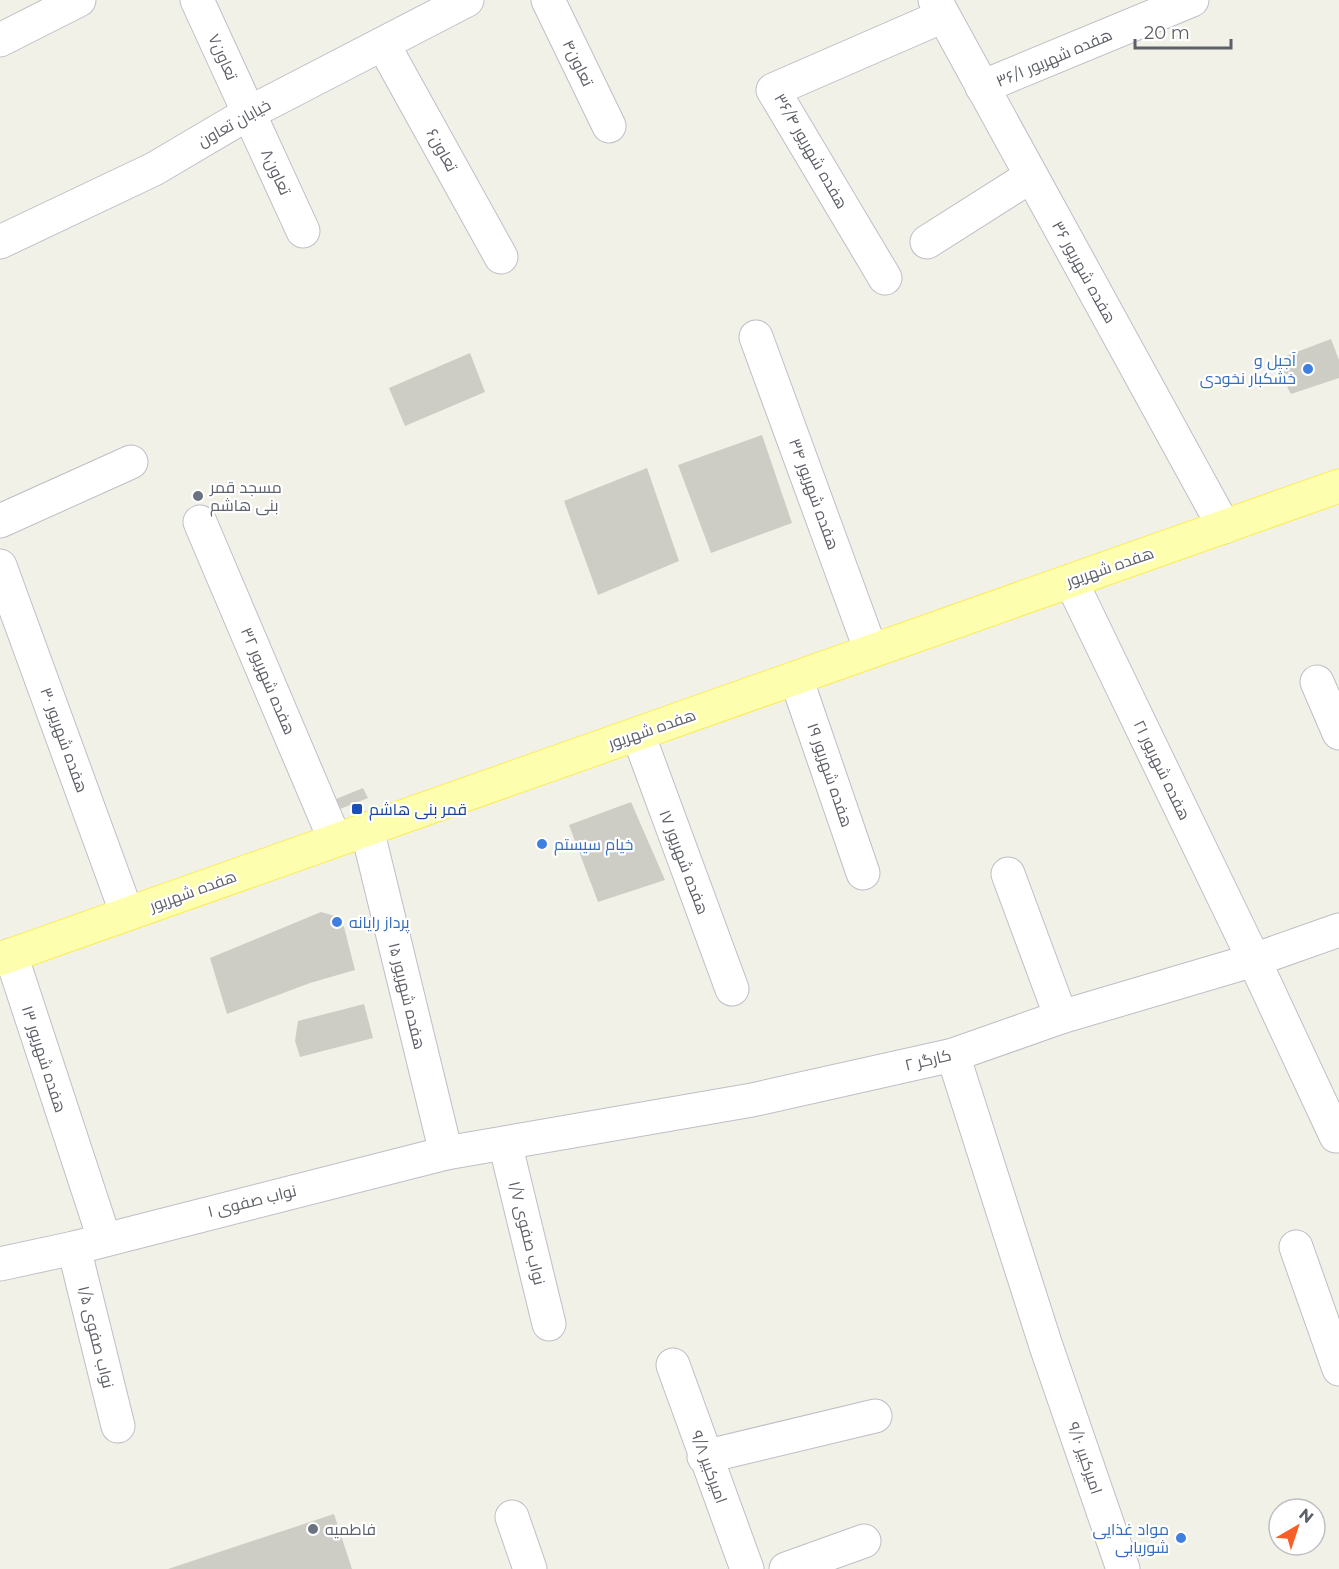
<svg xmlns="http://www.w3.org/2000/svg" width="1339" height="1569" font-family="Montserrat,Cairo,sans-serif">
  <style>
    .building { fill: #cecdc5 }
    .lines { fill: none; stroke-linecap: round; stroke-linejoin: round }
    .street-casing { stroke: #bebfc6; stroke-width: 35 }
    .secondary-casing { stroke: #bfc0c8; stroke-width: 35 }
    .primary-casing { stroke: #fced55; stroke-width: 35 }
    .street { stroke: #fff; stroke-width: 33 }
    .secondary { stroke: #fff; stroke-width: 33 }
    .primary { stroke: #fdffae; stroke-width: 33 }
    .shop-dot { fill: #3f7fe0; stroke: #fff; stroke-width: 2 }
    .worship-dot { fill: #6b7280; stroke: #fff; stroke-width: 2 }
    .transit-dot { fill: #1a4fb4; stroke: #fff; stroke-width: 2 }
    .labels { text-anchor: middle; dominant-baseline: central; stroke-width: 4.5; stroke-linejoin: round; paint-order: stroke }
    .street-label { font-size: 16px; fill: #5e6068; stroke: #fff }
    .shop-label { font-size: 16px; fill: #366cbe; stroke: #fff; text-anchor: end }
    .worship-label { font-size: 16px; fill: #5b616d; stroke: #fff; text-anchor: start }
    .transit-label { font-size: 16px; fill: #164399; stroke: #fff; text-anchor: start }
  </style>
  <rect width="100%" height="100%" fill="#f1f1e7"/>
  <g class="building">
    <polygon points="1331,339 1339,360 1339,378 1291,394 1273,361"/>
    <polygon points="470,353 485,392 405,426 389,388"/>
    <polygon points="762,435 792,523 711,553 678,465"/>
    <polygon points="647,468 679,561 598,595 564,501"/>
    <polygon points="363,788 368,798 340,809 336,799"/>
    <polygon points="631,802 665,880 598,902 569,825"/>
    <polygon points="321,912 335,916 344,927 355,970 310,983 227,1014 210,958"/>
    <polygon points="364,1004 373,1038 300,1057 295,1041 298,1021"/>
    <polygon points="334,1514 352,1569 168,1569"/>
  </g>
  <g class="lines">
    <g class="street-casing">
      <g id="street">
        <polyline points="197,0 303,231"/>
        <polyline points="548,0 609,126"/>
        <polyline points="935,0 1224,527"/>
        <polyline points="0,40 79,0"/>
        <polyline points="383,44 501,257"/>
        <polyline points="982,87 1192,0"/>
        <polyline points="927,242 1031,176"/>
        <polyline points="885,278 773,90 943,16"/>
        <polyline points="756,337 871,651"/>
        <polyline points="0,521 131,462"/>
        <polyline points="200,522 335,840"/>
        <polyline points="0,566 127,914"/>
        <polyline points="1071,581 1254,960 1336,1136"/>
        <polyline points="796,678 863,873"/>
        <polyline points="1317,682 1339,733"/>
        <polyline points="638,734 732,989"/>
        <polyline points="367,829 446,1153"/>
        <polyline points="1008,874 1061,1017"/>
        <polyline points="11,955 104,1238"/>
        <polyline points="953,1055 1046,1346 1123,1569"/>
        <polyline points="505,1143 549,1324"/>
        <polyline points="1296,1247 1339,1369"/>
        <polyline points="74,1248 118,1426"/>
        <polyline points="0,1264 74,1248 446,1153 752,1100 953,1055 1061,1017 1254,960 1339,930"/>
        <polyline points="673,1365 747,1569"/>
        <polyline points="704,1457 875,1416"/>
        <polyline points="512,1517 530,1569"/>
        <polyline points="786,1569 864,1541"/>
      </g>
    </g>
    <g class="secondary-casing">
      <polyline id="secondary" points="0,242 154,169 249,113 467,0"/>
    </g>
    <g class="primary-casing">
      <polyline id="primary" points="0,959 1339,486"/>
    </g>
    <use href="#street" class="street"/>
    <use href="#secondary" class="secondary"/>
    <use href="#primary" class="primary"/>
  </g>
  <g class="shop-dot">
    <circle cx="1308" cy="369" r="6"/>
    <circle cx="542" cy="844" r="6"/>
    <circle cx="337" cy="922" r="6"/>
    <circle cx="1181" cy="1538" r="6"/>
  </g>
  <g class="worship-dot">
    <circle cx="198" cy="496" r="6"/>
    <circle cx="313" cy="1529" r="6"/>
  </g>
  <rect class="transit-dot" x="351" y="803" width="12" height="12" rx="3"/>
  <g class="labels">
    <g class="street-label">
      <text transform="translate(223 57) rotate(66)">تعاون۷</text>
      <text transform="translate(1054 58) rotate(-23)">هفده شهریور ۳۶/۱</text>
      <text transform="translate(578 63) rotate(64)">تعاون۴</text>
      <text transform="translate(234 123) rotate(-29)">خیابان تعاون</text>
      <text transform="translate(442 150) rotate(61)">تعاون۶</text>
      <text transform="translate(811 151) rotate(60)">هفده شهریور ۳۶/۴</text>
      <text transform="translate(276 172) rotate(65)">تعاون۸</text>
      <text transform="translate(1084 272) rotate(61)">هفده شهریور ۳۶</text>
      <text transform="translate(814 494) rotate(70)">هفده شهریور ۳۴</text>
      <text transform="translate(1110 567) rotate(-19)">هفده شهریور</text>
      <text transform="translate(268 681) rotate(67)">هفده شهریور ۳۲</text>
      <text transform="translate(652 729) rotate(-19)">هفده شهریور</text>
      <text transform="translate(64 740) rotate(70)">هفده شهریور ۳۰</text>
      <text transform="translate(1162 770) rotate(64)">هفده شهریور ۲۱</text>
      <text transform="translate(830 775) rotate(71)">هفده شهریور ۱۹</text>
      <text transform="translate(684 862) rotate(69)">هفده شهریور ۱۷</text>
      <text transform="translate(193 891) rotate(-20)">هفده شهریور</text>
      <text transform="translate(407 996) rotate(76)">هفده شهریور ۱۵</text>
      <text transform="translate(44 1059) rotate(72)">هفده شهریور ۱۳</text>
      <text transform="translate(928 1060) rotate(-13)">کارگر ۲</text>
      <text transform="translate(252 1201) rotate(-14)">نواب صفوی ۱</text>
      <text transform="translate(527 1233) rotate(76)">نواب صفوی ۱/۷</text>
      <text transform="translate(96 1337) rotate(76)">نواب صفوی ۱/۵</text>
      <text transform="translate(1085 1458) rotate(71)">امیرکبیر ۹/۱۰</text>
      <text transform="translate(709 1467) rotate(70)">امیرکبیر ۹/۸</text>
    </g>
    <g class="shop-label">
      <text x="1296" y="360">آجیل و<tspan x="1296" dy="18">خشکبار نخودی</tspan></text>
      <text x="554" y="844" text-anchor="start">خیام سیستم</text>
      <text x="349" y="922" text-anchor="start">پرداز رایانه</text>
      <text x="1169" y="1529">مواد غذایی<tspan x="1169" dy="18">شوریابی</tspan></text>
    </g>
    <g class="worship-label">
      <text x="210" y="487">مسجد قمر<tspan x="210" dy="18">بنی هاشم</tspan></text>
      <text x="325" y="1529">فاطمیه</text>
    </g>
    <g class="transit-label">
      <text x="369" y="809">قمر بنی هاشم</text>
    </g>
  </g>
  <g transform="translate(1297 1527) rotate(39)"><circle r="28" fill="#ffffff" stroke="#bfbfc3" stroke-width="1.5"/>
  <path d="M0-4.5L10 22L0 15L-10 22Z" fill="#f75f27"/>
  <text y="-9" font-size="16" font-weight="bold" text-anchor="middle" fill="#5e6068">N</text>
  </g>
  <path d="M1135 39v9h96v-9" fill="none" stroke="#5e6068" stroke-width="3"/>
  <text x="1144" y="39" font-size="18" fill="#5e6068" stroke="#ffffff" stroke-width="4.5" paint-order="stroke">20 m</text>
</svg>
